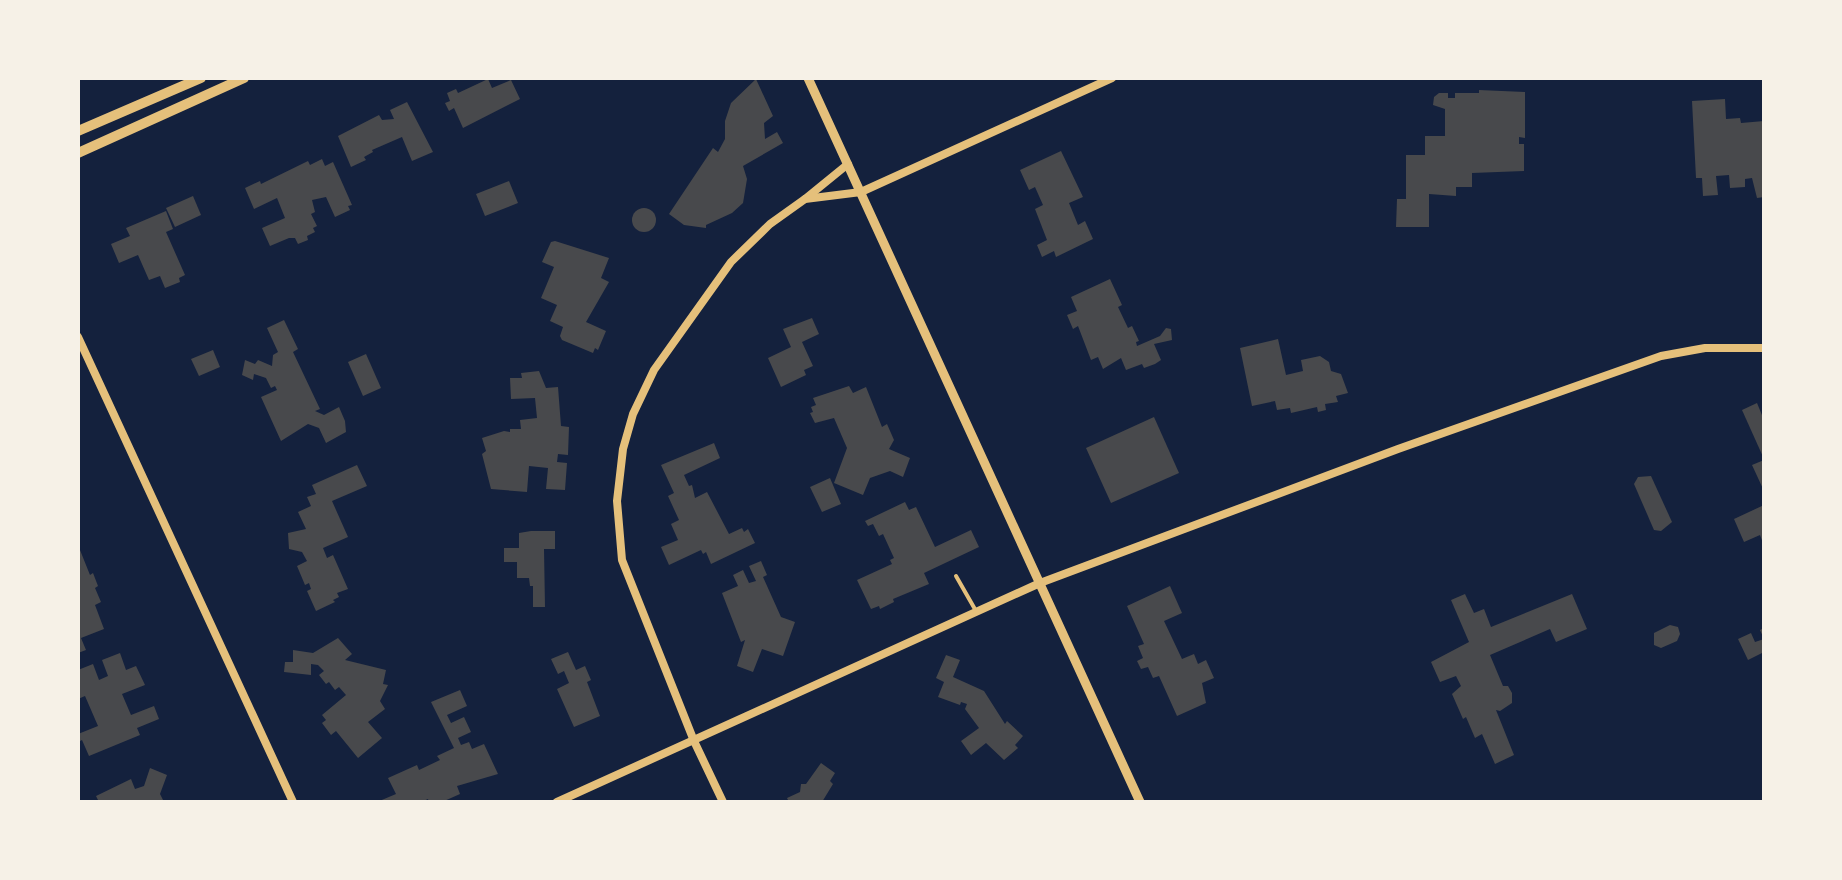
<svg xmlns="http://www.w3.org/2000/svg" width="1842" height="880" font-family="Quicksand,sans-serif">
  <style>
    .building { fill: #48494c }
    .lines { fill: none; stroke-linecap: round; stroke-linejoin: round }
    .service { stroke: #e5c07b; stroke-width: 4 }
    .minor { stroke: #e5c07b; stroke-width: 8 }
    .tertiary { stroke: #e5c07b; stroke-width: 9 }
    .secondary { stroke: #e5c07b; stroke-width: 10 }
  </style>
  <rect width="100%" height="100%" fill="#14213d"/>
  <g class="building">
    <polygon points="488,79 492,88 511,80 520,99 463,128 454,108 449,111 445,103 450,101 447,93 456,89 458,93"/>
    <polygon points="756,79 773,116 764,123 765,139 777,132 783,143 743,166 747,179 743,203 732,213 706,225 706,228 684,225 669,214 713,148 718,152 725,139 725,121 731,103"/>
    <polygon points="1479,90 1525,92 1525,138 1519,137 1519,144 1524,144 1524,171 1472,173 1472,187 1456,187 1456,196 1429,194 1429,227 1396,227 1397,199 1406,199 1406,155 1425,155 1425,136 1445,136 1445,109 1433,105 1434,97 1439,93 1448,93 1448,98 1455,98 1455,93 1479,93"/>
    <polygon points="1725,99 1726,119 1740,118 1741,123 1764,121 1764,197 1757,198 1752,178 1745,179 1745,187 1730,188 1729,175 1716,176 1718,195 1703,196 1702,178 1696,178 1692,101"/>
    <polygon points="407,102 433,152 412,161 402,137 372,150 373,152 364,157 366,160 351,167 338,136 379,115 382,120 394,119 390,110"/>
    <polygon points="1061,151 1083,197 1069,203 1078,225 1085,221 1093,239 1056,257 1054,251 1042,257 1037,245 1047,240 1035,209 1043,205 1035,187 1029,190 1020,170"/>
    <polygon points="322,159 325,166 333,162 352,205 348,206 350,210 335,217 326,197 312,200 315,212 311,214 317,226 313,228 315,232 307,236 308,240 298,244 295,238 289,238 270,246 262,228 285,218 277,198 254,209 245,188 260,181 261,184 308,161 310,165"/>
    <polygon points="509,181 518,203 485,216 476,194"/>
    <polygon points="193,196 201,215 175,227 166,208"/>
    <circle cx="644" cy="220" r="12"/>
    <polygon points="166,211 173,229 166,232 185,275 179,278 180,282 165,288 160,276 149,280 138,255 119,263 111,244 130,236 126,228"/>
    <polygon points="555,241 609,258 601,278 609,282 586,322 606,331 598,350 595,348 593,353 562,340 560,336 563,327 550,321 557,305 541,298 554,267 542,262 551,242"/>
    <polygon points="1110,279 1122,305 1118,307 1128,328 1132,326 1139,341 1136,342 1137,346 1160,336 1166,328 1171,329 1172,340 1154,344 1161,360 1155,364 1144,368 1142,364 1126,370 1121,358 1103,369 1098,357 1091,360 1078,326 1073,329 1067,315 1077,311 1071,297"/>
    <polygon points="812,318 819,334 802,342 813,366 804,370 806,375 781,387 768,358 791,347 783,329"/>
    <polygon points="284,320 298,349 293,352 320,409 315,411 324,415 339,407 345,421 346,432 326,443 319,428 308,424 281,441 261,397 277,390 275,386 271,388 266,378 254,374 253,380 242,375 245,360 255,364 258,360 272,366 273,355 278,352 267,328"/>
    <polygon points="1278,339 1286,375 1303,371 1301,360 1320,356 1329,362 1331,371 1341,374 1348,393 1336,396 1338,402 1325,404 1326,410 1318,412 1317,407 1291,413 1290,408 1277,410 1275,401 1252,406 1240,348"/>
    <polygon points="213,350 220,367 199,376 191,359"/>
    <polygon points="366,354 381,388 363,396 348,362"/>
    <polygon points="539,371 546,388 558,387 561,426 569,427 568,455 558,454 557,462 567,463 565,490 546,489 548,468 529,466 527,492 491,489 482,454 486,451 482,438 504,431 510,432 510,429 521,429 520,420 537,418 535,398 511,399 510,378 522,378 521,373"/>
    <polygon points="849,386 853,393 866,387 882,427 887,424 894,440 889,449 910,458 903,477 890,471 870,478 863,495 834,483 847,448 834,418 815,423 810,413 813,412 811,407 816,405 813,398"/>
    <polygon points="1757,403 1764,420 1764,459 1742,410"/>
    <polygon points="1154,417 1179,473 1111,503 1086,448"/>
    <polygon points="714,443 720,458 684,475 689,486 692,485 695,498 707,492 729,534 742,528 744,532 748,529 755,543 711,564 706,552 703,554 701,550 669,565 661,547 678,540 671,524 679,520 668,496 674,493 661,465"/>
    <polygon points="1764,460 1764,491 1752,465"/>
    <polygon points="357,465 367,486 332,501 348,537 323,548 327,558 333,555 348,589 337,593 339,597 333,600 335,602 316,611 307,591 311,589 309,583 305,585 297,566 307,561 302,552 289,549 288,533 306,529 298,512 311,506 307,497 316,494 312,485"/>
    <polygon points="1651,476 1672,522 1661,531 1654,530 1634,484 1638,477"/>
    <polygon points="830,478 841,504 822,512 810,487"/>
    <polygon points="905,502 909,510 916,507 935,547 971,530 979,547 924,573 929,584 893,599 894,602 880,609 879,606 871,609 857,580 892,564 890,560 894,558 883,534 879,536 873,524 868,526 865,521"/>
    <polygon points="1764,505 1764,546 1760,535 1744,542 1734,519"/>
    <polygon points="531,531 555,531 555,549 544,549 545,607 533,607 533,586 530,586 529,578 517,578 517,562 504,562 504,548 519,548 519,533"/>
    <polygon points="78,545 90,575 93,573 98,586 95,588 101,602 95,605 104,629 81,638 86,650 78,653"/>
    <polygon points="761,561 767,575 763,577 781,617 795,622 783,656 762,649 753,672 737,666 745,640 741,642 722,593 738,586 733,575 743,570 749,583 756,581 749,566"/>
    <polygon points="1170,586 1182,613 1164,621 1182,659 1194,654 1198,664 1206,660 1214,678 1202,683 1206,703 1177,716 1159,676 1153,678 1148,667 1141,669 1137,661 1143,658 1138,646 1144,644 1127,606"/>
    <polygon points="1465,594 1474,613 1484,609 1491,627 1572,594 1587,629 1556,642 1550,629 1490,655 1503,686 1508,686 1512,693 1512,703 1500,711 1496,710 1514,755 1495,764 1482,734 1475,738 1466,717 1463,719 1452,694 1461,686 1456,676 1440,682 1431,662 1469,642 1451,600"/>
    <polygon points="1670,625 1678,627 1680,634 1677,641 1661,648 1654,645 1654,633"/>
    <polygon points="1764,628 1764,652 1748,660 1738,639 1751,633 1755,642 1764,639 1760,630"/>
    <polygon points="338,638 352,654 345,660 386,670 383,684 388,685 380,701 385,709 368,722 382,738 358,758 336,731 331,735 322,723 326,720 322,715 346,695 339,687 335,690 329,682 326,684 319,675 324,671 318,665 311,664 311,675 284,672 285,662 293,662 293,650 313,653"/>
    <polygon points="568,652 576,670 585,666 591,680 587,682 600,716 574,727 557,689 569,683 564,671 558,674 551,659"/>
    <polygon points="120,653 126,670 136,666 145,685 122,694 131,715 154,706 159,719 137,728 140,735 89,756 82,740 78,742 78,734 98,726 85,696 78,699 78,670 93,664 99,680 108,676 102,660"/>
    <polygon points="946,655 960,660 953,677 984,691 1005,724 1007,721 1023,736 1015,745 1018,748 1004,760 986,743 971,755 961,741 979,728 965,709 967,704 961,702 960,705 938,697 944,682 936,678"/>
    <polygon points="460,690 467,706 447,715 451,723 464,717 471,732 458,738 461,745 469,742 472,749 484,744 498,774 457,786 460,794 442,802 429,802 428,799 421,802 377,802 396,794 388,778 417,765 419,770 440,760 437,756 454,748 431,702"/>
    <polygon points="821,763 835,773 830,781 833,784 822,802 789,802 787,798 800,792 801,784 806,784"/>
    <polygon points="150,768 167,775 160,794 164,802 99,802 96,796 131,779 135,789 144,786"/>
  </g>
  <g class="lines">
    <polyline class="service" points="956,576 976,611"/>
    <g class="minor">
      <polyline points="805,199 848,164"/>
      <polyline points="78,337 293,802"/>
      <polyline points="557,802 1040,583 1398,449 1661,356 1705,348 1764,348"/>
      <polyline points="723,802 694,741 622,560 617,501 623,449 633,414 654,370 731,262 770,224 805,199 861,192 1112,78"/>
    </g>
    <polyline class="tertiary" points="808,78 1140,802"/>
    <g class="secondary">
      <polyline points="78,131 201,78"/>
      <polyline points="78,153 244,78"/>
    </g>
  </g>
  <rect width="1842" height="880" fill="none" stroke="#f6f1e7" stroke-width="160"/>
</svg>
